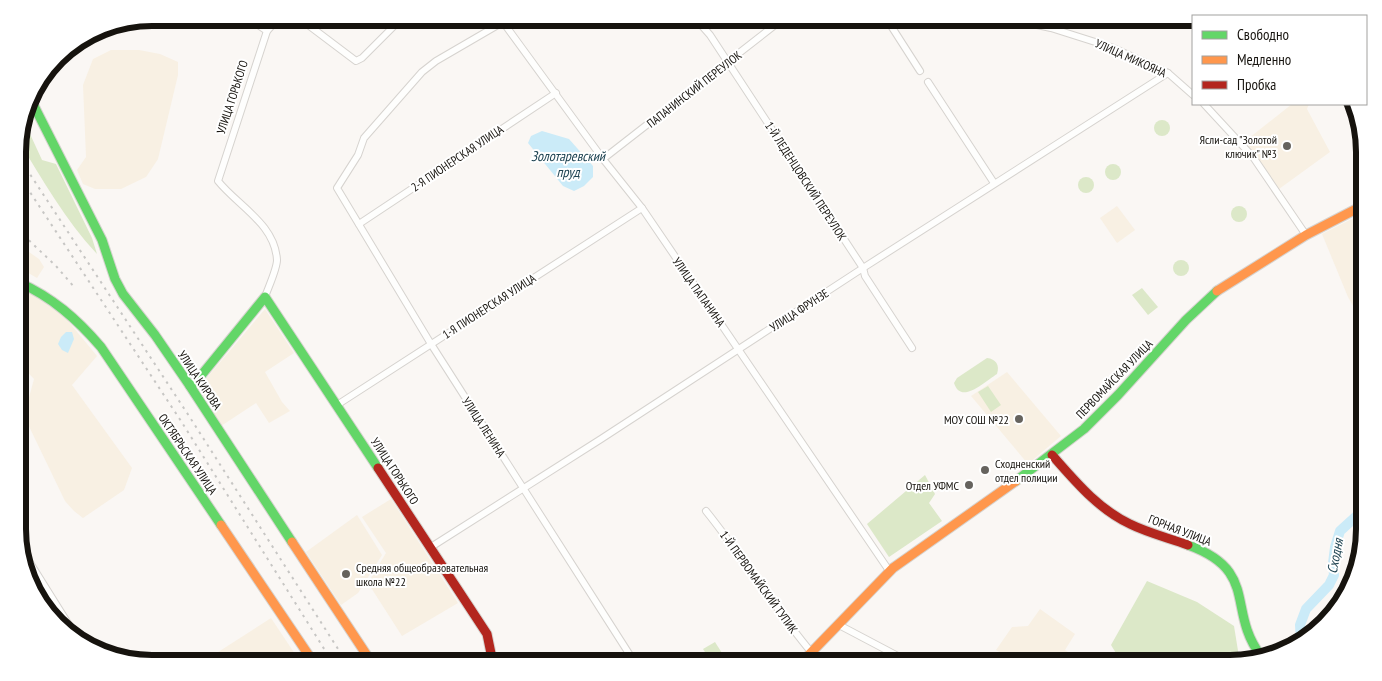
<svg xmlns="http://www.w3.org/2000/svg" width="1382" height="681" font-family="'PT Sans Narrow',sans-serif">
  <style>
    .built { fill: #f8f0e3 }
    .green { fill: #dce8c8 }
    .water { fill: #cbebf8 }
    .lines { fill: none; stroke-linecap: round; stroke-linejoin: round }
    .river { stroke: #cbebf8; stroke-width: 10 }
    .street-casing { stroke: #d6d3cf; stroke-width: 8 }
    .fast-casing { stroke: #d6d3cf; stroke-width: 11 }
    .slow-casing { stroke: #d6d3cf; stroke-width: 11 }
    .jam-casing { stroke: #d6d3cf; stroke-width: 11 }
    .street { stroke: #fefefd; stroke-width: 6 }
    .fast { stroke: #63d668; stroke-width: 9 }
    .slow { stroke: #ff974d; stroke-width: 9 }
    .jam { stroke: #b3261e; stroke-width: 9 }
    .rail { stroke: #c7c6c4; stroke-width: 2; stroke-dasharray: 2.5 5; stroke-linecap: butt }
    .poi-dot { fill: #66635e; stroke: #fff; stroke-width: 2 }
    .labels { text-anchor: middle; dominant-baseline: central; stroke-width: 4; stroke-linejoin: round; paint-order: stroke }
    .street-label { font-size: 12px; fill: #16130e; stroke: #fff }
    .poi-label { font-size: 12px; fill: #16130e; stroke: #fff; text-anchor: end }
    .water-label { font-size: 14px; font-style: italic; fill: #204553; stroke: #fff }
    .rim { fill: none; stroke: #16130e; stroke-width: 6 }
  </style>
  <rect width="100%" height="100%" fill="#faf7f4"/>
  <g class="built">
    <polygon points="111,50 139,50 160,54 178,62 178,75 158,159 146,177 121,189 95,189 83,184 77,170 86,157 83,85 93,59"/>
    <polygon points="1292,104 1309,104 1307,109 1330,152 1279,189 1244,142"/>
    <polygon points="1117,206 1135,230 1117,243 1100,218"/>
    <polygon points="1364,213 1364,325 1348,297 1322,234"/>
    <polygon points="19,245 39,259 44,267 37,278 18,267"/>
    <polygon points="18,286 47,302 68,321 97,356 72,385 132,468 124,490 83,518 74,511 65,501 24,416 34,379 18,362"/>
    <polygon points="265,309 294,353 265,372 282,402 290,411 269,423 256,403 221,426 199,387"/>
    <polygon points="1007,372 1061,436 1028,464 971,396"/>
    <polygon points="391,499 458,603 402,636 368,583 386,553 362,517"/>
    <polygon points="357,515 382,555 358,593 341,605 306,552"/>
    <polygon points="1040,609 1075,634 1065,650 1074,656 1069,663 989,663 995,652 1014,660 996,650 1012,627 1028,626"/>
    <polygon points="271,618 301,663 201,663"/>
  </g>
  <g class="green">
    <circle cx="1162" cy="128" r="8"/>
    <path d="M24,121L42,160L56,164L92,238L97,254C65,220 43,180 18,140Z"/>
    <circle cx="1113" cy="172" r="8"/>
    <circle cx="1086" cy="185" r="8"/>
    <circle cx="1239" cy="214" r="8"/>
    <circle cx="1181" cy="268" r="8"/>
    <polygon points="1142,288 1158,307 1148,315 1132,295"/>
    <path d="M987,358C996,359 1000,365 997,374C984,382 961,405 954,383L957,378Z"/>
    <polygon points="988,386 1001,405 991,412 978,392"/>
    <polygon points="925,475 935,494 929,503 942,521 889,557 867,524"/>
    <polygon points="1147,581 1197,602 1234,626 1240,663 1122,663 1111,645"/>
    <polygon points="715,642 727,661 723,663 712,663 703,649"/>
  </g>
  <g class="water">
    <polygon points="542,131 569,139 593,166 593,177 584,186 574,191 563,186 528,143 531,136"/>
    <polygon points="66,332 72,332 74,339 68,353 62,350 58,344 61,337"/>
  </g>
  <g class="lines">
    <polyline class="river" points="1301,642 1300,625 1306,609 1329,585 1334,575 1333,563 1335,547 1340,531 1362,511 1364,500"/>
    <g class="street-casing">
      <g id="street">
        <polyline points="248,18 267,31"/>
        <polyline points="299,18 356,61 362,58 402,18"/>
        <polyline points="500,18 603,159 642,208 890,572"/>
        <polyline points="695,18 710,35 863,268 865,276 912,348"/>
        <polyline points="886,18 920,71"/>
        <polyline points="1004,18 1051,28 1111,47 1168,73 1193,95"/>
        <polyline points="503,22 436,61 422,72 364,138 358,155 337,188 431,344 635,663"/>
        <polyline points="928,82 994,183"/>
        <polyline points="1204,104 1253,157 1306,235"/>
        <polyline points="603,159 784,18"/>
        <polyline points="359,224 556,93"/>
        <path d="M265,297C268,288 277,269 277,260C275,224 238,206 218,181L267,31L279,18"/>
        <polyline points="337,405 642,208"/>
        <path d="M706,511C743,557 774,608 812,653"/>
        <polyline points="19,545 76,636"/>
        <polyline points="431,547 601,439 863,268 1168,73"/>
        <polyline points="839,625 911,663"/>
      </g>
    </g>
    <g class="fast-casing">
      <g id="fast">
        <polyline points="30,98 102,240 115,279 123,294 155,335 190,386 292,542"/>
        <path d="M18,282C52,297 77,319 101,347L221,525"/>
        <polyline points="190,386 195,383 265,297 378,468"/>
        <polyline points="1016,481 1084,429 1118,395 1186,320 1217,291"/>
        <path d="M1188,545C1260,571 1226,610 1261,656"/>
      </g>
    </g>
    <g class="slow-casing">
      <g id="slow">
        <polyline points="1217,291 1306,235 1364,205"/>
        <polyline points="221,525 314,663"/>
        <polyline points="292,542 372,663"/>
        <polyline points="801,663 893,568 1016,481"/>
      </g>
    </g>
    <g class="jam-casing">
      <g id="jam">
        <path d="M1052,455C1075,481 1098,509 1130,524C1148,533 1169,538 1188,545"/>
        <polyline points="378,468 487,634 493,663"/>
      </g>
    </g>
    <use href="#street" class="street"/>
    <use href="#fast" class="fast"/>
    <use href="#slow" class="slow"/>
    <use href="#jam" class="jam"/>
    <g class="rail">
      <polyline points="18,156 189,416 347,663"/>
      <polyline points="18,174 181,421 333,663"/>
      <polyline points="18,230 56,266 75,288"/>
    </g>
  </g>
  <g class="poi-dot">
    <circle cx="1287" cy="146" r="5"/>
    <circle cx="1019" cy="419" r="5"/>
    <circle cx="985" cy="470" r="5"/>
    <circle cx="969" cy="485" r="5"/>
    <circle cx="346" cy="574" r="5"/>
  </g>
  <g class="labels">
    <g class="street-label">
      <text transform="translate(1131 58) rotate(24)">УЛИЦА МИКОЯНА</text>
      <text transform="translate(694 89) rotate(-38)">ПАПАНИНСКИЙ ПЕРЕУЛОК</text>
      <text transform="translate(232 97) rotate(-72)">УЛИЦА ГОРЬКОГО</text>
      <text transform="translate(457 158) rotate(-34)">2-Я ПИОНЕРСКАЯ УЛИЦА</text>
      <text transform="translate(806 181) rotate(57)">1-Й ЛЕДЕНЦОВСКИЙ ПЕРЕУЛОК</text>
      <text transform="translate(699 292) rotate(55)">УЛИЦА ПАПАНИНА</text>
      <text transform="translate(489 306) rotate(-33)">1-Я ПИОНЕРСКАЯ УЛИЦА</text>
      <text transform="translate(799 310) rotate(-33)">УЛИЦА ФРУНЗЕ</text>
      <text transform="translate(1114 379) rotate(-46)">ПЕРВОМАЙСКАЯ УЛИЦА</text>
      <text transform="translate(200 380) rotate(56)">УЛИЦА КИРОВА</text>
      <text transform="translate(484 427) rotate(57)">УЛИЦА ЛЕНИНА</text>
      <text transform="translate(188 454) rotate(56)">ОКТЯБРЬСКАЯ УЛИЦА</text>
      <text transform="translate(395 471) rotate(57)">УЛИЦА ГОРЬКОГО</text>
      <text transform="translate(1180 530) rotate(21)">ГОРНАЯ УЛИЦА</text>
      <text transform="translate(759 582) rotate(54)">1-Й ПЕРВОМАЙСКИЙ ТУПИК</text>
    </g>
    <g class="poi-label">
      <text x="1277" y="139">Ясли-сад "Золотой<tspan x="1277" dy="14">ключик" №3</tspan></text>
      <text x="1009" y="419">МОУ СОШ №22</text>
      <text x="995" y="463" text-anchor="start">Сходненский<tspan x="995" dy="14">отдел полиции</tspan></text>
      <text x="959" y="485">Отдел УФМС</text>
      <text x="356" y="567" text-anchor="start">Средняя общеобразовательная<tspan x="356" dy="14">школа №22</tspan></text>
    </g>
    <g class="water-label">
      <text x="568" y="156">Золотаревский<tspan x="568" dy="16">пруд</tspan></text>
      <text transform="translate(1335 556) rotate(-79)">Сходня</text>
    </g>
  </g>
  <path d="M0 0H1382V681H0ZM152 26H1230A126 126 0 0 1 1356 152V529A126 126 0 0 1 1230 655H152A126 126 0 0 1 26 529V152A126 126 0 0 1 152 26Z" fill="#fff" fill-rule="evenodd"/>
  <path class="rim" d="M152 26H1230A126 126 0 0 1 1356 152V529A126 126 0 0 1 1230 655H152A126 126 0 0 1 26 529V152A126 126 0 0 1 152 26Z"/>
  <rect x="1192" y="15" width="175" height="90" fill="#ffffff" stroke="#a2a19f"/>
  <rect x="1202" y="31" width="25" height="8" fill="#63d668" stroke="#a2a19f"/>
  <text x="1237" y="40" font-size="15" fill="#16130e">Свободно</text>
  <rect x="1202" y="56" width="25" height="8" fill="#ff974d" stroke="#a2a19f"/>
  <text x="1237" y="65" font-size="15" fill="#16130e">Медленно</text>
  <rect x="1202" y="81" width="25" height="8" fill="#b3261e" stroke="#a2a19f"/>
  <text x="1237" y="90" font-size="15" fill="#16130e">Пробка</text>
</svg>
